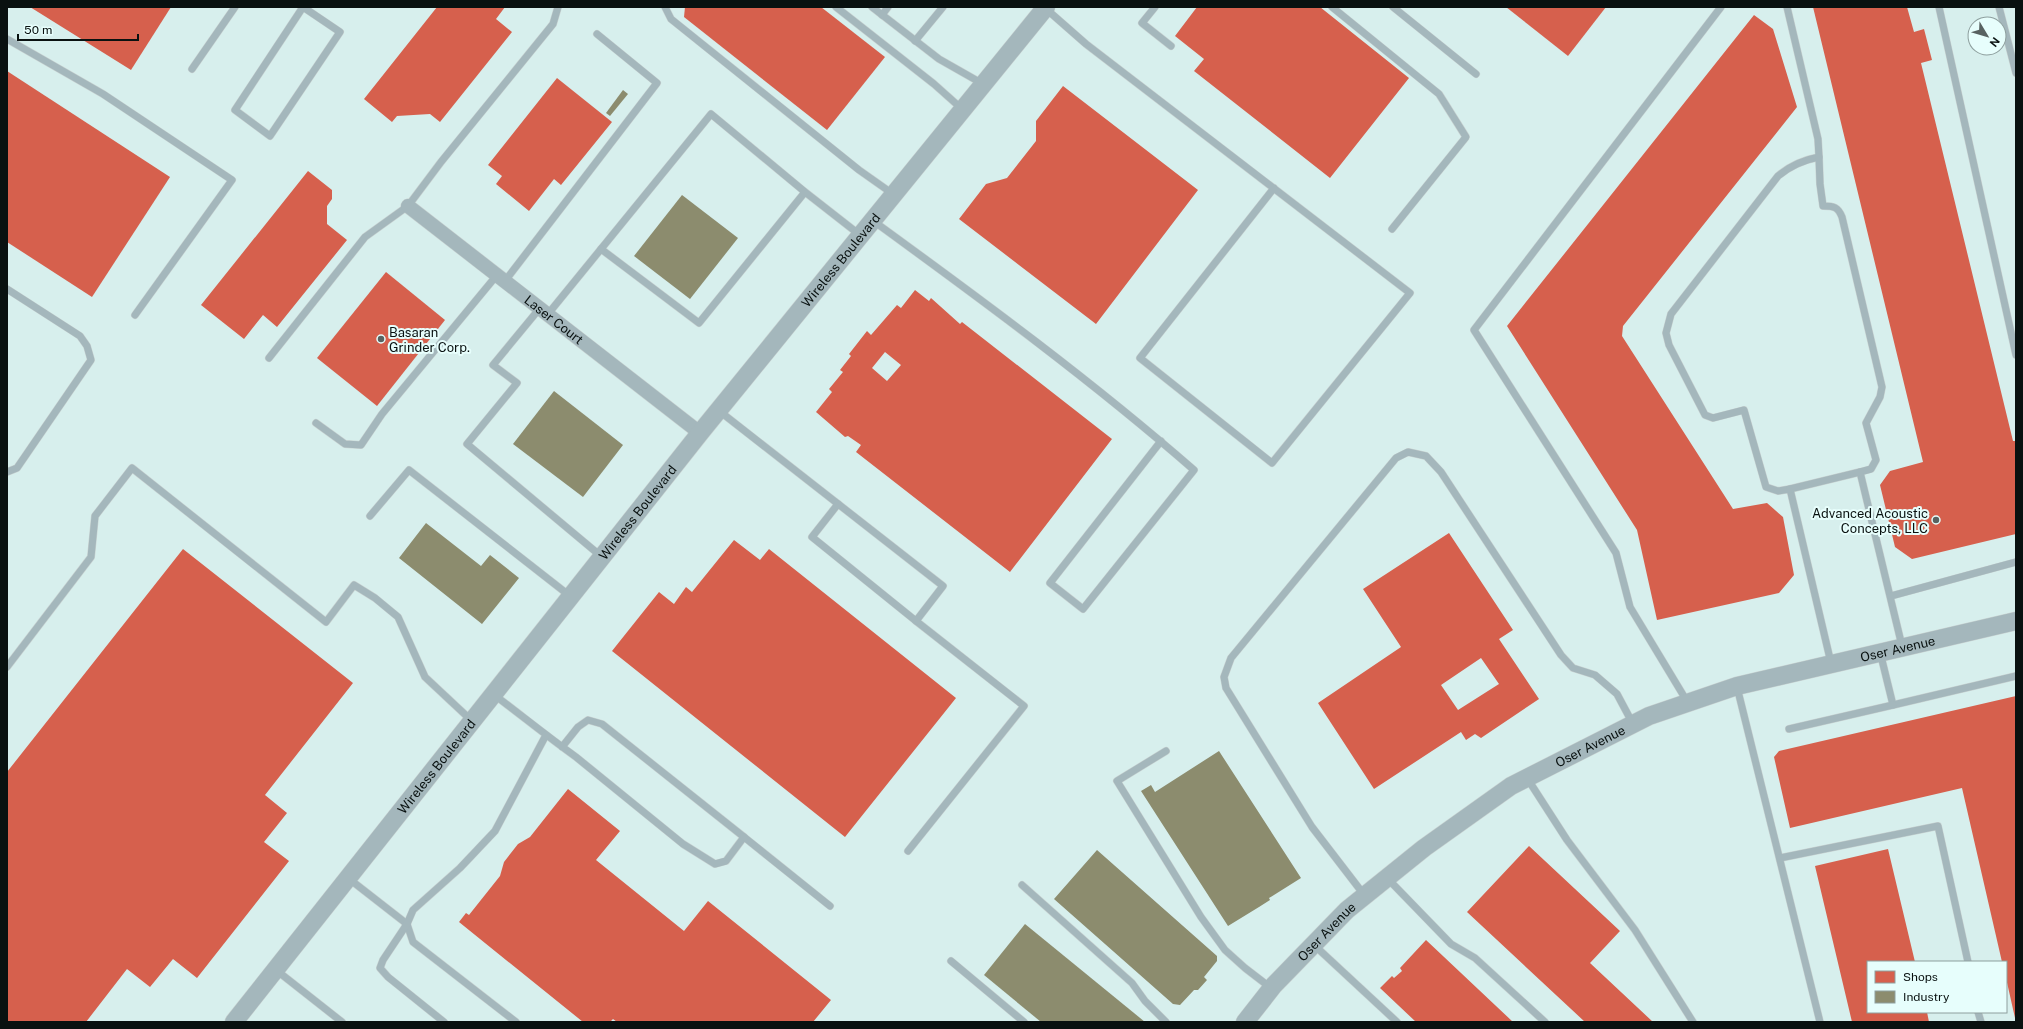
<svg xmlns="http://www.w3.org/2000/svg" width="2023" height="1029" font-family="'Public Sans',sans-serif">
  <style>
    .built { fill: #d7efed; fill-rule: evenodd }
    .shops { fill: #d6604d; fill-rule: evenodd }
    .industry { fill: #8c8c6e }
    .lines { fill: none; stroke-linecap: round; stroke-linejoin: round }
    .service-casing { stroke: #c9d3d2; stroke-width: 8 }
    .minor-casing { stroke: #c9d3d2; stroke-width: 15 }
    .tertiary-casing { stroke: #c9d3d2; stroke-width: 19 }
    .service { stroke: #a4b7bc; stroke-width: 7 }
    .minor { stroke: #a4b7bc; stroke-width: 14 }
    .tertiary { stroke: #a4b7bc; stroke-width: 18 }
    .poi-dot { fill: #586261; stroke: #e7fefc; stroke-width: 1.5 }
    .labels { text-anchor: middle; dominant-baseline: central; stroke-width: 4; stroke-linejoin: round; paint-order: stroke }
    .street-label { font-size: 13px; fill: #091110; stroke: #e7fefc }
    .poi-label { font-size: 13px; fill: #091110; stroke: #e7fefc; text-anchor: start }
  </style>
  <rect width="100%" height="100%" fill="#ecf9f8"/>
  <path class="built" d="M7,7H2016V1022H7ZM1975,24H1999V48H1975ZM1868,962H2006V1012H1868Z"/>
  <g class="shops">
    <polygon points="30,7 171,7 131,70"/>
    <polygon points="437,7 505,7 496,19 512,32 440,122 430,114 397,116 392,122 364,99"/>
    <polygon points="685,7 821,7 885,57 827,130 684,17"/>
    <polygon points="1197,7 1320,7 1409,78 1330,178 1194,71 1204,59 1175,36"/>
    <polygon points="1506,7 1606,7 1568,56"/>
    <polygon points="1813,7 1907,7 1914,32 1924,29 1932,60 1921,63 2013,441 2016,441 2016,534 1912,559 1895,547 1880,485 1890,471 1923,462"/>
    <polygon points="1754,15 1773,29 1797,107 1623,326 1622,336 1733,509 1767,503 1783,517 1794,575 1779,593 1657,620 1637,530 1507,326"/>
    <polygon points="7,71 170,177 92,297 7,242"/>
    <polygon points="557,78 612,122 561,185 554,179 529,211 496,184 502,176 488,165"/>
    <polygon points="1063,86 1198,190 1096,324 959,219 986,184 1007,178 1036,141 1036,121"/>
    <polygon points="308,171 332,190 332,199 327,206 327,224 347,240 277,327 263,315 244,339 201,305"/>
    <polygon points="386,272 445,320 377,406 317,358"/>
    <path d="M915,290L929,301L931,298L960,324L962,322L1112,439L1010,572L856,452L861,445L848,436L845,437L816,412L832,392L829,389L843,372L840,370L851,356L849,354L867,331L871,335L897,305L901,308ZM885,352L901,365L887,381L872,368Z"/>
    <path d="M1449,533L1513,630L1499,639L1539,699L1481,738L1475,734L1466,740L1461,732L1374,789L1318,703L1401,647L1363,589ZM1481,658L1499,684L1458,710L1441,685Z"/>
    <polygon points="734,540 760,560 769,549 956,698 845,837 612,651 659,592 674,604 686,587 692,592"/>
    <polygon points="183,549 353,683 265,795 287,813 264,842 289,861 197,978 173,959 150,987 127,969 86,1022 7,1022 7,772"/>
    <polygon points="2016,696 2016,1018 2015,1018 2006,978 2006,962 2002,962 1962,788 1790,828 1774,757 1779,751"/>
    <polygon points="568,789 620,831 596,860 684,931 708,901 831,1000 813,1022 617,1022 613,1019 610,1022 583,1022 459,922 466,913 469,915 500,876 504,862 518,844 530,837"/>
    <polygon points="1529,846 1620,931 1590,963 1653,1022 1585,1022 1467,912"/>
    <polygon points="1888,849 1915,962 1868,962 1868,1012 1927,1012 1929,1022 1852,1022 1815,866"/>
    <polygon points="1426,940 1513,1022 1416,1022 1380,988 1392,976 1394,978 1402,971 1400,968"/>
  </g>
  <g class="industry">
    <polygon points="623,90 628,94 610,116 606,113"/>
    <polygon points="682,195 738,238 690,299 634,256"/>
    <polygon points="554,391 623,445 583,497 513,444"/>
    <polygon points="426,523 481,566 490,555 519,578 482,624 399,558"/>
    <polygon points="1219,751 1301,878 1269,898 1270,900 1259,907 1228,926 1141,791 1151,785 1155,792"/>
    <polygon points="1097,850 1217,956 1217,961 1204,977 1207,980 1198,990 1194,990 1180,1005 1173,1004 1054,899"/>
    <polygon points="1025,924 1145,1022 1041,1022 984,975"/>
  </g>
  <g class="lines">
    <g class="service-casing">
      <g id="service">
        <polyline points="303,7 340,32 270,136 235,110 303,7"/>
        <polyline points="665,7 671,19 859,170 893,194"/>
        <polyline points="836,7 934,84 962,109"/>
        <polyline points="872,7 939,59 983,84"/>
        <polyline points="1155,7 1142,23 1171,46"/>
        <polyline points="1332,7 1439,94 1466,137 1392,229"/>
        <polyline points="1393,7 1476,74"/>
        <path d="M1787,7L1818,139L1819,157C1803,160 1791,165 1778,176L1671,314L1666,333L1669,345L1705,415L1713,418L1744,410L1766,487L1778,491L1790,489L1831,663"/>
        <polyline points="1939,7 2016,355"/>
        <polyline points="1999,7 2016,73"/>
        <polyline points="1045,8 1086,44 1410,293 1272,463 1140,358 1274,188"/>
        <polyline points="882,15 888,7"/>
        <polyline points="7,39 103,94 232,180 135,315"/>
        <polyline points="915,41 943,7"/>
        <polyline points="192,69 235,7"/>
        <path d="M1819,157L1820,184L1823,206C1834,206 1838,207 1842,217L1882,387L1880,397L1866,423L1876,460L1871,469L1860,472L1902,646"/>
        <polyline points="805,192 711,114 601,249 699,323 805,192 860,235"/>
        <path d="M872,220C982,300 1092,381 1194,470L1083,609L1050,583L1161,441"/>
        <polyline points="505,281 657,83 597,34"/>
        <polyline points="7,289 80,336 87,346 91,360 17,468 7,472"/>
        <polyline points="540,308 493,365 517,383 467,444 602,557"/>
        <polyline points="548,314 601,249"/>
        <polyline points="269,358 365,237 408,206 441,162 553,24 558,7"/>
        <polyline points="718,410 943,586 916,621 1024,706 908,851"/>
        <polyline points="316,423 345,444 361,445 382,414 497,275"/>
        <polyline points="1790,489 1860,472"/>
        <polyline points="838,504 812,537 916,621"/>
        <polyline points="370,516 409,470 570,596"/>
        <polyline points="1891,596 2016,562"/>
        <polyline points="1880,652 1893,705 2016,676"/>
        <polyline points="7,667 91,557 95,516 132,468 326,622 354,585 375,598 398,617 425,677 472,721"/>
        <polyline points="1737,687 1820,1022"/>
        <path d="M493,694C521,715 548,737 576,757L683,844L715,864L726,861L744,837L602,724L588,720L578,727L562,747"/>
        <polyline points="1688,703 1630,607 1616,553 1474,330 1721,7"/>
        <polyline points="1789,729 1893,705"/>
        <polyline points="1166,751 1117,781 1201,917 1225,950 1245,968 1271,988"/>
        <polyline points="1527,778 1567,840 1635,930 1693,1022"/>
        <polyline points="744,837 830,906"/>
        <polyline points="1780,858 1938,826 1968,962"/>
        <polyline points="348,878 407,924 413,942 516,1022"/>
        <polyline points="1388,879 1451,944 1475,958 1545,1022"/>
        <polyline points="1022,885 1132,983 1145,1001 1166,1022"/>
        <polyline points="1365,896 1312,827 1226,688 1224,677 1231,658 1396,458 1408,452 1426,456 1441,472 1561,655 1573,668 1595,675 1617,694 1633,724"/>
        <polyline points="1314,945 1397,1022"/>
        <polyline points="951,961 1024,1022"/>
        <polyline points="276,970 342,1022"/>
        <polyline points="1978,1012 1981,1022"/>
        <polyline points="444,1022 388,977 380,968 383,960 407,924 413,910 460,868 495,831 546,735"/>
      </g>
    </g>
    <g class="minor-casing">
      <g id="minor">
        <path id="s1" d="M408,206L700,433"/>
      </g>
    </g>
    <g class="tertiary-casing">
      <g id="tertiary">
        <path id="s2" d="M234,1022L700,433L1046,7"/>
        <path id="s3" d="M1245,1022L1274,985L1347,910L1424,848L1511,786L1649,716L1737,686L2016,621"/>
      </g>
    </g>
    <use href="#service" class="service"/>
    <use href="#minor" class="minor"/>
    <use href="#tertiary" class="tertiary"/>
  </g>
  <g class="poi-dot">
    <circle cx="381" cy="339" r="4"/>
    <circle cx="1936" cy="520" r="4"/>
  </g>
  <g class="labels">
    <g class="street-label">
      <text stroke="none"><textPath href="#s2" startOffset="974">Wireless Boulevard</textPath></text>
      <text stroke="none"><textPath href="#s1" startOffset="185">Laser Court</textPath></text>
      <text stroke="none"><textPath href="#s2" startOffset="650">Wireless Boulevard</textPath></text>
      <text stroke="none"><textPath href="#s3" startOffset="770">Oser Avenue</textPath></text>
      <text stroke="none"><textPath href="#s3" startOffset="446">Oser Avenue</textPath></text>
      <text stroke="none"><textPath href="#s2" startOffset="326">Wireless Boulevard</textPath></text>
      <text stroke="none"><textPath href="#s3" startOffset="122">Oser Avenue</textPath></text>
    </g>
    <g class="poi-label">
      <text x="389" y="332">Basaran<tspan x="389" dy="15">Grinder Corp.</tspan></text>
      <text x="1928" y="513" text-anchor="end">Advanced Acoustic<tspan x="1928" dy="15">Concepts, LLC</tspan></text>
    </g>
  </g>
  <rect width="2023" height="1029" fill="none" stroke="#091110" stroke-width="16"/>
  <rect x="1867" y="961" width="140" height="52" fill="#e7fefc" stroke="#8e9f9e"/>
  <rect x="1875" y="971" width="20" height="12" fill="#d6604d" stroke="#8e9f9e"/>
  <text x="1903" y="981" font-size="12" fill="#091110">Shops</text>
  <rect x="1875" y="991" width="20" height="12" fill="#8c8c6e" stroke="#8e9f9e"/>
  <text x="1903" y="1001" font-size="12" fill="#091110">Industry</text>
  <g transform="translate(1987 36) rotate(128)"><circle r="19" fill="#e7fefc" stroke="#8e9f9e"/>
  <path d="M0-3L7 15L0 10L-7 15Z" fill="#586261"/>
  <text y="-6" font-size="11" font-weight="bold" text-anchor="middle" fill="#091110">N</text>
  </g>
  <path d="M18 34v6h120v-6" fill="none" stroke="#091110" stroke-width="2"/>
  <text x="24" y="34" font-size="12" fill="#091110" stroke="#e7fefc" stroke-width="3" paint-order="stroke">50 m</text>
</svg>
